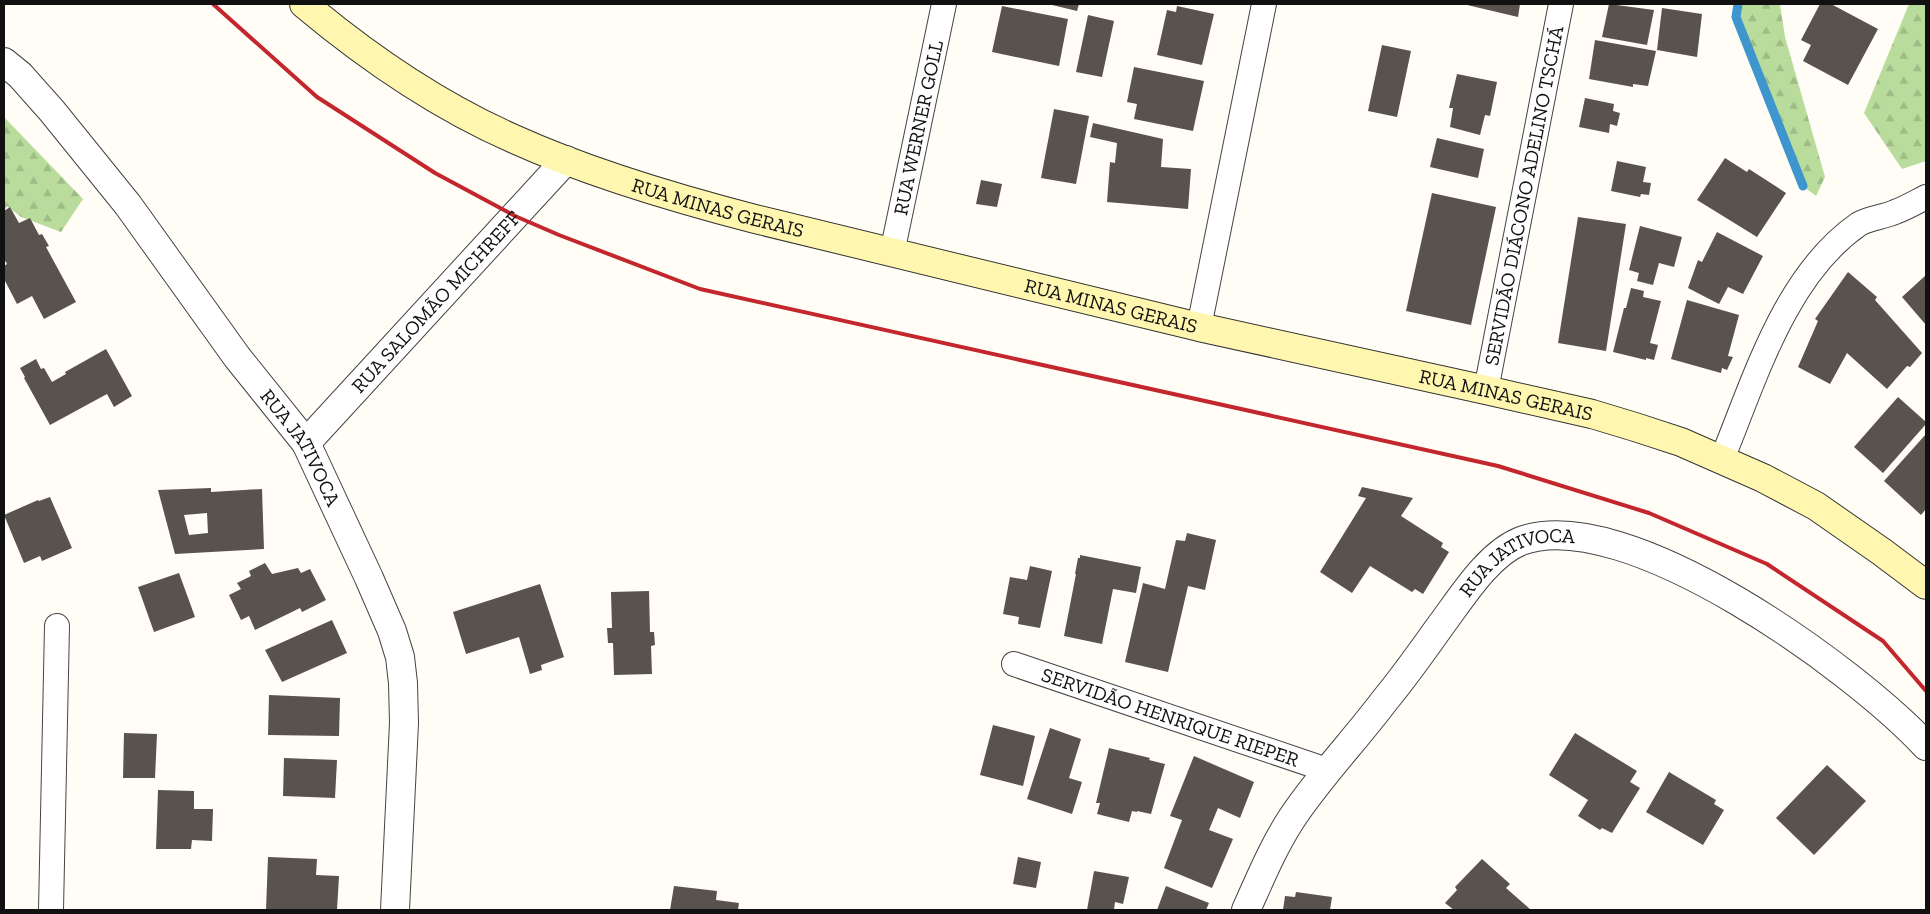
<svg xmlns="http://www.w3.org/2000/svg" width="1930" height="914" font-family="'Zilla Slab',serif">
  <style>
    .forest { fill: url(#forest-firs) }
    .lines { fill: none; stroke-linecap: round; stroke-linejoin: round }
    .stream { stroke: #3f96cf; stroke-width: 9 }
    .building { fill: #5a524d; fill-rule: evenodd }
    .minor-casing { stroke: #444; stroke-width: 26 }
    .tertiary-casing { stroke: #444; stroke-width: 30 }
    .secondary-casing { stroke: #333; stroke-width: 30 }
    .minor { stroke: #fff; stroke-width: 24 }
    .tertiary { stroke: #fff; stroke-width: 28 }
    .secondary { stroke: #fff6b0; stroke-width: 28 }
    .rail { stroke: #c4262e; stroke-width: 4 }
    .labels { text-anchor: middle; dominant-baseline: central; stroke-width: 5; stroke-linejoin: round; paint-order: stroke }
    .street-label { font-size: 20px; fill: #111; stroke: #fff }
  </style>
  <defs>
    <pattern id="forest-firs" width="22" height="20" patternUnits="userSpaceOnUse" patternTransform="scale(1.25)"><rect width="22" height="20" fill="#b9dc9c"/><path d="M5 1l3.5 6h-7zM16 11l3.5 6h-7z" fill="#9ebc85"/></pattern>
  </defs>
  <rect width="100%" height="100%" fill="#fffdf5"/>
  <g class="forest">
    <polygon points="1734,4 1780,4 1785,37 1825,177 1816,196 1803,186 1736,17"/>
    <polygon points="1909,4 1926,4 1926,161 1902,169 1864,113"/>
    <polygon points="4,117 83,199 61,232 21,217 7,206 4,211"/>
  </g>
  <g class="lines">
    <polyline class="stream" points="1738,4 1736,17 1803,186"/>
  </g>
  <g class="building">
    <polygon points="1048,4 1079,4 1077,11"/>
    <polygon points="1463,4 1520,4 1518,17"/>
    <polygon points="1609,4 1654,10 1647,45 1602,37"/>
    <polygon points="1820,4 1831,4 1878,29 1848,85 1803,61 1811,45 1801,40"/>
    <polygon points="1002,6 1068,19 1059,66 992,52"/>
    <polygon points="1177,6 1214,14 1202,65 1157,55 1167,10 1176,12"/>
    <polygon points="1662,8 1702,14 1697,57 1657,50"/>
    <polygon points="1088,15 1114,21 1102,77 1076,72"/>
    <polygon points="1595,40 1656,51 1648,86 1633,84 1633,87 1589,79"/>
    <polygon points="1382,45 1411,51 1397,117 1368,111"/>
    <polygon points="1134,67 1204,81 1193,131 1134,119 1137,104 1127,102"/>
    <polygon points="1457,74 1497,82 1490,116 1485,115 1480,135 1450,127 1453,108 1449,108"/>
    <polygon points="1585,98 1614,104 1613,111 1620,113 1617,126 1610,124 1609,133 1579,127"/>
    <polygon points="1054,109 1089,116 1076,184 1041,178"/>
    <polygon points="1093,123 1163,139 1161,167 1191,169 1188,209 1107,202 1110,162 1115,163 1117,143 1090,137"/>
    <polygon points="1437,138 1484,149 1478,178 1430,167"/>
    <polygon points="1725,158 1747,172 1749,169 1786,193 1757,237 1697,200"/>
    <polygon points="1617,161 1646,167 1643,182 1651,183 1649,195 1641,194 1640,197 1611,191"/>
    <polygon points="981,180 1002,184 997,207 976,204"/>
    <polygon points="1432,193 1496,207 1471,325 1406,311"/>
    <polygon points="10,207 19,223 30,218 39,235 42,234 49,246 46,247 76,302 44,319 32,296 17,304 4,279 4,266 7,264 4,259 4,211"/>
    <polygon points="1578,217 1626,224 1606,351 1558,343"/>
    <polygon points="1640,226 1682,237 1674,267 1659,263 1653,285 1637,281 1639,273 1629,270"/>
    <polygon points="1717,232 1763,256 1743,294 1728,287 1719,304 1688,288 1698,260 1702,262"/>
    <polygon points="1848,272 1877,297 1875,300 1922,353 1910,367 1907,366 1887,389 1847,353 1830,384 1798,367 1818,321 1815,319"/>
    <polygon points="1926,275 1926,325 1902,297"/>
    <polygon points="1631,288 1644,291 1643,297 1661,301 1650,343 1658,345 1654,360 1646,358 1646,360 1613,352 1624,308 1626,308"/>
    <polygon points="1687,300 1739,315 1728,356 1733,357 1727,370 1722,368 1721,373 1671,359"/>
    <polygon points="106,349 132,396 114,407 107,394 50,425 24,378 25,377 20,368 36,359 41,369 44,368 52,382 66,374 65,372"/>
    <polygon points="1898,397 1926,422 1926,424 1883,473 1854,447"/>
    <polygon points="1926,434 1926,509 1921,515 1884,481"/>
    <polygon points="1362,487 1413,498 1401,516 1443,543 1441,547 1449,552 1423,594 1415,589 1412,592 1370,566 1352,593 1320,572 1366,498 1358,496"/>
    <path d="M211,488V492L262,489L264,549L175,554L158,490ZM207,513L208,533L189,535L184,515Z"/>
    <polygon points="50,497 72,548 42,561 40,556 24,563 4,515 38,500 39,501"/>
    <polygon points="1187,533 1216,540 1205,590 1188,586 1168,672 1125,662 1143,583 1165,589 1176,540 1185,541"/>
    <polygon points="1080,555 1141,567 1136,593 1113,589 1102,644 1064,636 1076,574 1075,574 1078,558 1080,558"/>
    <polygon points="265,563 272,574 298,568 301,573 310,569 326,600 302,612 300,608 255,630 249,616 241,620 229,595 241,589 237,583 251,576 249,571"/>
    <polygon points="1030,566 1052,571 1040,628 1018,624 1019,617 1003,614 1010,577 1027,580"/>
    <polygon points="179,573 195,617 154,632 138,587"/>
    <polygon points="540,584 564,657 541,665 542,670 530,674 519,637 466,654 453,612"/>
    <polygon points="649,591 650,632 654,632 655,645 651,646 652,674 614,675 613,643 608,643 607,628 612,628 611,592"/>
    <polygon points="332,620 347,653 282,682 265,650"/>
    <polygon points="269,695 340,698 339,736 268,735"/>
    <polygon points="993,725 1035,736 1023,786 980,775"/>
    <polygon points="1050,728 1081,739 1069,778 1082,782 1072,814 1027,799"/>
    <polygon points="124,733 157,734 155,778 123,778"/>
    <polygon points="1575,733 1637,771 1630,782 1640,788 1612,833 1602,828 1600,830 1578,816 1588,800 1549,775"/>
    <polygon points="1109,748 1150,758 1149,760 1165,764 1151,814 1137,811 1137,812 1132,811 1129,822 1097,814 1100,803 1096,803"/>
    <polygon points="1194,756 1254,782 1240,818 1218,808 1209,830 1233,839 1212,888 1164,868 1182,820 1170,816"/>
    <polygon points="284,758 337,760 335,798 283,796"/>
    <polygon points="1827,765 1866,801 1814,855 1776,818"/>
    <polygon points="1669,772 1716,800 1714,804 1724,810 1703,845 1646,812"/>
    <polygon points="158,790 194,791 194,809 213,809 212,841 192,840 191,849 156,849"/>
    <polygon points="268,857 317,859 316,875 339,876 337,910 266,910"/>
    <polygon points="1018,857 1041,862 1036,888 1013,884"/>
    <polygon points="1482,859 1510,884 1506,888 1531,910 1454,910 1445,903 1457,890 1455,887"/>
    <polygon points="1094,871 1129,877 1123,904 1115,902 1114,910 1087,910"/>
    <polygon points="674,886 717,891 716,900 739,903 738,910 670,910"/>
    <polygon points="1166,886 1209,903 1206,910 1157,910"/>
    <polygon points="1296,892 1332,897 1330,910 1283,910 1285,896 1295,897"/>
  </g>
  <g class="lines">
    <g class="minor-casing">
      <g id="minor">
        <path id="s1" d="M892,253L944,4"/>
        <polyline points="1199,327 1264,4"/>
        <path id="s2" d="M1486,390L1561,4"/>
        <path d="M1722,459C1755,379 1785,275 1859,224C1869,218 1884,217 1895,212C1906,208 1916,202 1926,197"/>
        <path id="s3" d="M1014,664L1327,770"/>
        <polyline points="51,910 57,626"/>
      </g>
    </g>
    <g class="tertiary-casing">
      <g id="tertiary">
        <path id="s4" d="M4,62L20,75L52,111L128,205L237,357L306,443L369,578L392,631L400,657L403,683L404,723L395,910"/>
        <path id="s5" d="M306,443L566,160"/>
        <path id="s6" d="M1246,910C1260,879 1273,847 1292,818C1320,776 1355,740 1385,700C1405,676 1423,650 1441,625C1462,597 1488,554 1521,541C1626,502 1857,671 1926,746"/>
      </g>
    </g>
    <g class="secondary-casing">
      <g id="secondary">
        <path id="s7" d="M304,4C366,56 439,106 514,139C589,173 674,198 755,219L1199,327L1486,390L1592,414L1635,427L1681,442L1763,478L1816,506L1882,552L1926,585"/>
      </g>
    </g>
    <use href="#minor" class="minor"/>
    <use href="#tertiary" class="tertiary"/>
    <use href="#secondary" class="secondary"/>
    <polyline class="rail" points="213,4 317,97 435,173 515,216 559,235 700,289 1498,466 1649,513 1767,564 1883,641 1926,691"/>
  </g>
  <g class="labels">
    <g class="street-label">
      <text stroke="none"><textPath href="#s1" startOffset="128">RUA WERNER GOLL</textPath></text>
      <text stroke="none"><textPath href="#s2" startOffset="198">SERVIDÃO DIÁCONO ADELINO TSCHÁ</textPath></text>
      <text stroke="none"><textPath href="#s7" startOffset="466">RUA MINAS GERAIS</textPath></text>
      <text stroke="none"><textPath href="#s5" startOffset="192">RUA SALOMÃO MICHREFF</textPath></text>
      <text stroke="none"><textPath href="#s7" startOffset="871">RUA MINAS GERAIS</textPath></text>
      <text stroke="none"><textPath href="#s7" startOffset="1276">RUA MINAS GERAIS</textPath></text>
      <text stroke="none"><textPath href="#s4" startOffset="488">RUA JATIVOCA</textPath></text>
      <text stroke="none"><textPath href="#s6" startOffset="452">RUA JATIVOCA</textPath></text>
      <text stroke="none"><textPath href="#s3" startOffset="165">SERVIDÃO HENRIQUE RIEPER</textPath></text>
    </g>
  </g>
  <rect width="1930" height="914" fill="none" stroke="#111111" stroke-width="10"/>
</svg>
